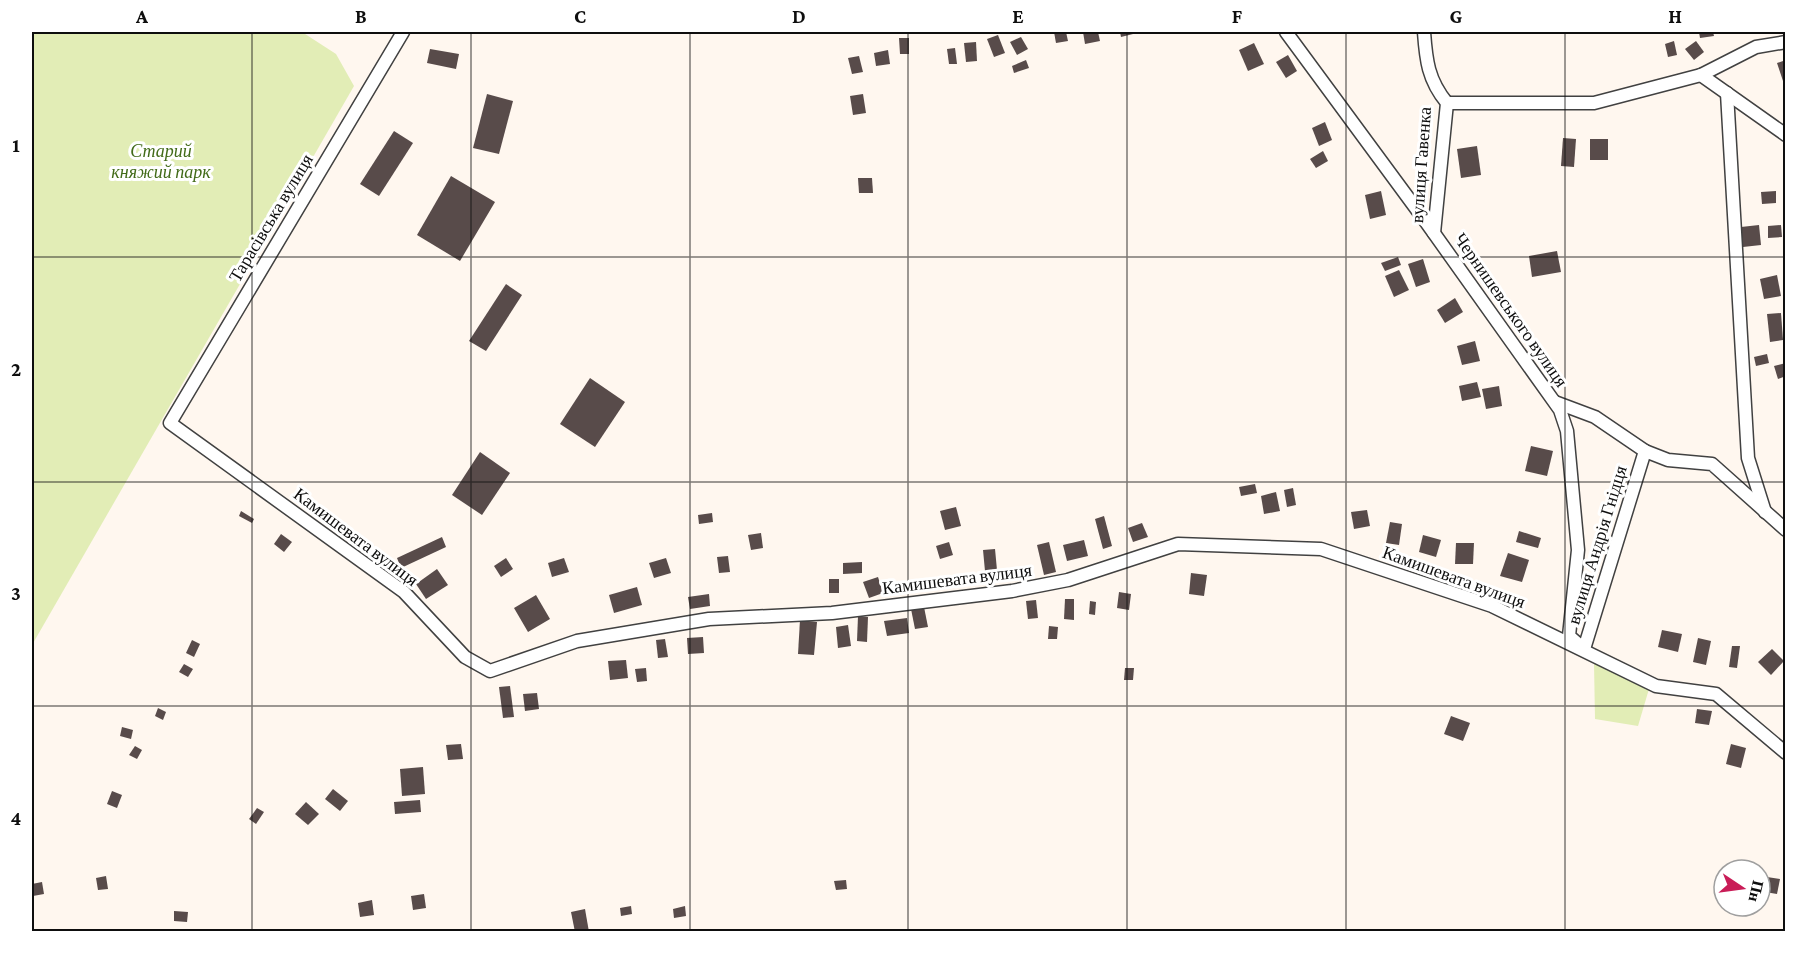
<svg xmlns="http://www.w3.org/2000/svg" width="1817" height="963" font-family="'Crimson Pro',serif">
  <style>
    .green { fill: #e2edb6 }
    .building { fill: #584b4a }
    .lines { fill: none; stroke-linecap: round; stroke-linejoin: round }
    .minor-casing { stroke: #414141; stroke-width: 15 }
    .minor { stroke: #fff; stroke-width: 12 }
    .grid { fill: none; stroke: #0e0e0e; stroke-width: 1.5; stroke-opacity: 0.55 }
    .labels { text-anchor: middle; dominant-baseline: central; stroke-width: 6; stroke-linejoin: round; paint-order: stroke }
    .park-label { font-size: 18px; font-style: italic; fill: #426b19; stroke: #fff }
    .street-label { font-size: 18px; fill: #0e0e0e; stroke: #fff }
    .neatline { fill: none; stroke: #0e0e0e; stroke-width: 2 }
    .grid-label { font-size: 20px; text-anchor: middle; font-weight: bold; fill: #0e0e0e }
  </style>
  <rect width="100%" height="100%" fill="#fff7ef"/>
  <g class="green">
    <polygon points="32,32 302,32 336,54 354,86 32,645"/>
    <polygon points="1594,663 1649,689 1638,726 1595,719"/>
  </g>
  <g class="building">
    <polygon points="1054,32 1066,32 1068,41 1056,43"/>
    <polygon points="1083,32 1098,32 1100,41 1085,44"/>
    <polygon points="1120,32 1141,32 1121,37"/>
    <polygon points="1699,32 1713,32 1714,36 1700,38"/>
    <polygon points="998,35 1005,53 994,57 987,39"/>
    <polygon points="1021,37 1028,49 1017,55 1010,42"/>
    <polygon points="899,38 909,38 909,54 900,54"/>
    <polygon points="1674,41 1677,55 1668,57 1665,44"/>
    <polygon points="1696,41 1704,52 1694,60 1685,49"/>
    <polygon points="976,42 977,61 966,62 964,43"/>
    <polygon points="1254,43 1264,64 1248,71 1239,50"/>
    <polygon points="955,48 957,64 949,64 947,49"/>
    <polygon points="430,49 459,54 456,69 427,63"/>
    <polygon points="888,50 890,64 876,66 874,53"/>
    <polygon points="1288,55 1297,71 1286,78 1276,62"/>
    <polygon points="859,56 863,72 852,74 848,58"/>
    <polygon points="1026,60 1029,68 1014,73 1012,66"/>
    <polygon points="1786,60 1786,87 1785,87 1777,63"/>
    <polygon points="487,94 513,101 499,154 473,148"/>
    <polygon points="863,94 866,113 853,115 850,96"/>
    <polygon points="1325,122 1332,140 1319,146 1312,128"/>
    <polygon points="394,131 413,143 379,196 360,184"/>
    <polygon points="1563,138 1576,139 1574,167 1561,166"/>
    <rect x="1590" y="139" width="18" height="21"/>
    <polygon points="1477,146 1481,175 1461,178 1457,149"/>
    <polygon points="1323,151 1328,161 1316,168 1310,159"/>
    <polygon points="451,176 495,202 460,261 417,235"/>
    <polygon points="858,178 872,178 873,193 859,193"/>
    <polygon points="1381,191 1386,215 1370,219 1365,195"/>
    <polygon points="1776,191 1776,203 1762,204 1761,192"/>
    <polygon points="1759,225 1761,245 1743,247 1741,227"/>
    <polygon points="1781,225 1782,237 1768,238 1768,226"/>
    <polygon points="1557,251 1561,272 1532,277 1529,256"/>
    <polygon points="1398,257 1401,265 1385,271 1381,263"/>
    <polygon points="1423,259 1430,282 1416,287 1408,264"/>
    <polygon points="1399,270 1409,290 1394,297 1385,276"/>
    <polygon points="1777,275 1781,296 1764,299 1760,279"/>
    <polygon points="506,284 522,295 486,351 469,341"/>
    <polygon points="1455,298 1463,312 1445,323 1437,310"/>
    <polygon points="1781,313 1783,340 1770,342 1767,314"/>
    <polygon points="1475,341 1480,361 1462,365 1457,346"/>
    <polygon points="1767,354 1769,363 1756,366 1754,357"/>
    <polygon points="1786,363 1786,376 1778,379 1774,366"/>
    <polygon points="590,378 625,402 595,447 560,424"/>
    <polygon points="1477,382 1481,397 1462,401 1459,386"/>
    <polygon points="1499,386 1502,406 1486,409 1482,389"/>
    <polygon points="1531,446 1553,451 1547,476 1525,471"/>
    <polygon points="480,452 510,473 482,515 452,495"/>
    <polygon points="1255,484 1257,493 1241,496 1239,487"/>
    <polygon points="1293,488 1296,505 1287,507 1284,490"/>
    <polygon points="1276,492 1280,511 1264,514 1261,496"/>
    <polygon points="956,507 961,526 945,530 940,511"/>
    <polygon points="1367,510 1370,526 1354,529 1351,512"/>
    <polygon points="241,511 254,519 252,523 239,516"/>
    <polygon points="712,513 713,522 699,524 698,515"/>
    <polygon points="1104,516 1112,546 1103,549 1095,519"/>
    <polygon points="1390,522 1402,524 1399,545 1386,543"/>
    <polygon points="1142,523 1148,537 1133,542 1128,528"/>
    <polygon points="1519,531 1541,538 1538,548 1516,542"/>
    <polygon points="761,533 763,548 751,550 748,535"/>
    <polygon points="281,534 292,542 284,552 274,544"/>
    <polygon points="1423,535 1441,540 1436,557 1419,552"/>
    <polygon points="442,537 446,547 401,568 397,558"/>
    <polygon points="1084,540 1088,556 1067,561 1063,545"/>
    <polygon points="949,542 953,555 940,559 936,546"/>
    <polygon points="1049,542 1056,572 1044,575 1037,545"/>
    <polygon points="1456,543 1474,543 1473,564 1455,564"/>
    <polygon points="995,549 997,570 985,571 983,550"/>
    <polygon points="1508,553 1529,560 1522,582 1500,576"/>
    <polygon points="728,556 730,572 719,573 717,557"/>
    <polygon points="506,558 513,569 501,577 494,566"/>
    <polygon points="564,558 569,572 552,577 548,563"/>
    <polygon points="666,558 671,573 654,578 649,563"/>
    <polygon points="862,562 862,573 843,574 843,563"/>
    <polygon points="437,569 448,585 426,599 416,584"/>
    <polygon points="1191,573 1207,575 1204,596 1189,594"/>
    <polygon points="878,577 883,593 869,598 863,582"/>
    <rect x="829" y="579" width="10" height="14"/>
    <polygon points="637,587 642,605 614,613 609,595"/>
    <polygon points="1119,592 1131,594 1129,610 1117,608"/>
    <polygon points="709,594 710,606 690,609 688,597"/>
    <polygon points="536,595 550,619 528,632 514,608"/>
    <polygon points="1065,599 1074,599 1074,620 1064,619"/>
    <polygon points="1036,600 1038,618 1028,619 1026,601"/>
    <polygon points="1090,601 1096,602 1095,615 1089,614"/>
    <polygon points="924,607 928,627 915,629 911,609"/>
    <polygon points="858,616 868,617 867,642 857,641"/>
    <polygon points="907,618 909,633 887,636 884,621"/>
    <polygon points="800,620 817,622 814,655 798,654"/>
    <polygon points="848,625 851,646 838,648 836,627"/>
    <polygon points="1049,626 1058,627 1057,639 1048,639"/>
    <polygon points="1662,630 1682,634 1678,652 1658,647"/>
    <polygon points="703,637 704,653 688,654 687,638"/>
    <polygon points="1698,638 1711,641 1706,665 1693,662"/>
    <polygon points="665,639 668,657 658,658 656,640"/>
    <polygon points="192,640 200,644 194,657 186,653"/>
    <polygon points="1732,646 1740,646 1737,668 1729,667"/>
    <polygon points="1772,649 1784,661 1771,675 1758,662"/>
    <polygon points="626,660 628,678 610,680 608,661"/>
    <polygon points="184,664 193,669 188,677 179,672"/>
    <polygon points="646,668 647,681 637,682 635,669"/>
    <polygon points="1125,668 1134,668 1133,680 1124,680"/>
    <polygon points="510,686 514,717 503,718 499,687"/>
    <polygon points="537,693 539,709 525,711 523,694"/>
    <polygon points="158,708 166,712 163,720 155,716"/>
    <polygon points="1697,709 1712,711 1709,725 1695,723"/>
    <polygon points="1451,716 1470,723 1463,741 1444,734"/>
    <polygon points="122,727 133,730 131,739 120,736"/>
    <polygon points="461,744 463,759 448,760 446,745"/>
    <polygon points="1731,744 1746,748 1741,768 1726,764"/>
    <polygon points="135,746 142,750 137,759 129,755"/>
    <polygon points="423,767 425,794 402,796 400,769"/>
    <polygon points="333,789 348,801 340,811 325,799"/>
    <polygon points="112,791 122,795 117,808 107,804"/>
    <polygon points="420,800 421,812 395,814 394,802"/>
    <polygon points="306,802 319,814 308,825 295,814"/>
    <polygon points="257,808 264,812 256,824 249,819"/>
    <polygon points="106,876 108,889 98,890 96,878"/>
    <polygon points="1767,877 1780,879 1777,894 1765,892"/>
    <polygon points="846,880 847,889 836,890 834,881"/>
    <polygon points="42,882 44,894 33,896 32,884"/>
    <polygon points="424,894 426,908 413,910 411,896"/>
    <polygon points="372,900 374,915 360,917 358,903"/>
    <polygon points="631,906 632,914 621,916 620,908"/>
    <polygon points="685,906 686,916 674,918 673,909"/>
    <polygon points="585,909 589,932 575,932 571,912"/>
    <polygon points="174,911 188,912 187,922 174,921"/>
  </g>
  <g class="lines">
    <g class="minor-casing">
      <g id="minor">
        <polyline points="403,32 170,423 404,592 465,657 490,671 577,641 709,619 832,613 1012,591 1068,580 1178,544 1321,549 1492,606 1656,686 1716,694 1786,753"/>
        <polyline points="1286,32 1426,222 1560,410 1567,431 1578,550 1569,636 1584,649 1645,451"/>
        <path d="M1424,32C1426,60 1428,80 1447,103L1434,233"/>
        <polyline points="1701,75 1786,135"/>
        <polyline points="1727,93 1748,458 1765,512"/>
        <polyline points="1447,103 1594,103 1701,75 1756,47 1786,42"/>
        <polyline points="1555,402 1595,417 1645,451 1668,460 1712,464 1786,530"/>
      </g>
    </g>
    <use href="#minor" class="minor"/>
  </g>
  <path class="grid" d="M252,32V932M471,32V932M690,32V932M908,32V932M1127,32V932M1346,32V932M1565,32V932M32,257H1786M32,482H1786M32,706H1786"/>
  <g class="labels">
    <g class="park-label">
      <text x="161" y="151">Старий<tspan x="161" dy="21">княжий парк</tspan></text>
    </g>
    <g class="street-label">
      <text transform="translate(1421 165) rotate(-86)">вулиця Гавенка</text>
      <text transform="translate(271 218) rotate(-59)">Тарасівська вулиця</text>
      <text transform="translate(1511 310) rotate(55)">Чернишевського вулиця</text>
      <text transform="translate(356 537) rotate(37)">Камишевата вулиця</text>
      <text transform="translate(1597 545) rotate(-73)">вулиця Андрія Гнідця</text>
      <text transform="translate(1454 577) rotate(20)">Камишевата вулиця</text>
      <text transform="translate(957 579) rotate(-7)">Камишевата вулиця</text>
    </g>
  </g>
  <rect width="1817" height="963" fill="none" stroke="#ffffff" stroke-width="66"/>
  <g transform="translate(1742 888) rotate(103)"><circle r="28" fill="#ffffff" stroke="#9f9f9f" stroke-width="1.5"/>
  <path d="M0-4.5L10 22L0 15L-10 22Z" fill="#c91c57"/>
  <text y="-9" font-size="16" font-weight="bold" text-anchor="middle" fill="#0e0e0e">Пн</text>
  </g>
  <rect x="33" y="33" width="1751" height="897" class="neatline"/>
  <g class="grid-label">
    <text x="142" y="23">A</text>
    <text x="361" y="23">B</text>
    <text x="580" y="23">C</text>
    <text x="799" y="23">D</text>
    <text x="1018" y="23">E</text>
    <text x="1237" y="23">F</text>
    <text x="1456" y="23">G</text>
    <text x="1675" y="23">H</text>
    <text x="16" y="152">1</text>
    <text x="16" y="376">2</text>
    <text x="16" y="600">3</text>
    <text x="16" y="825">4</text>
  </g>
</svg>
